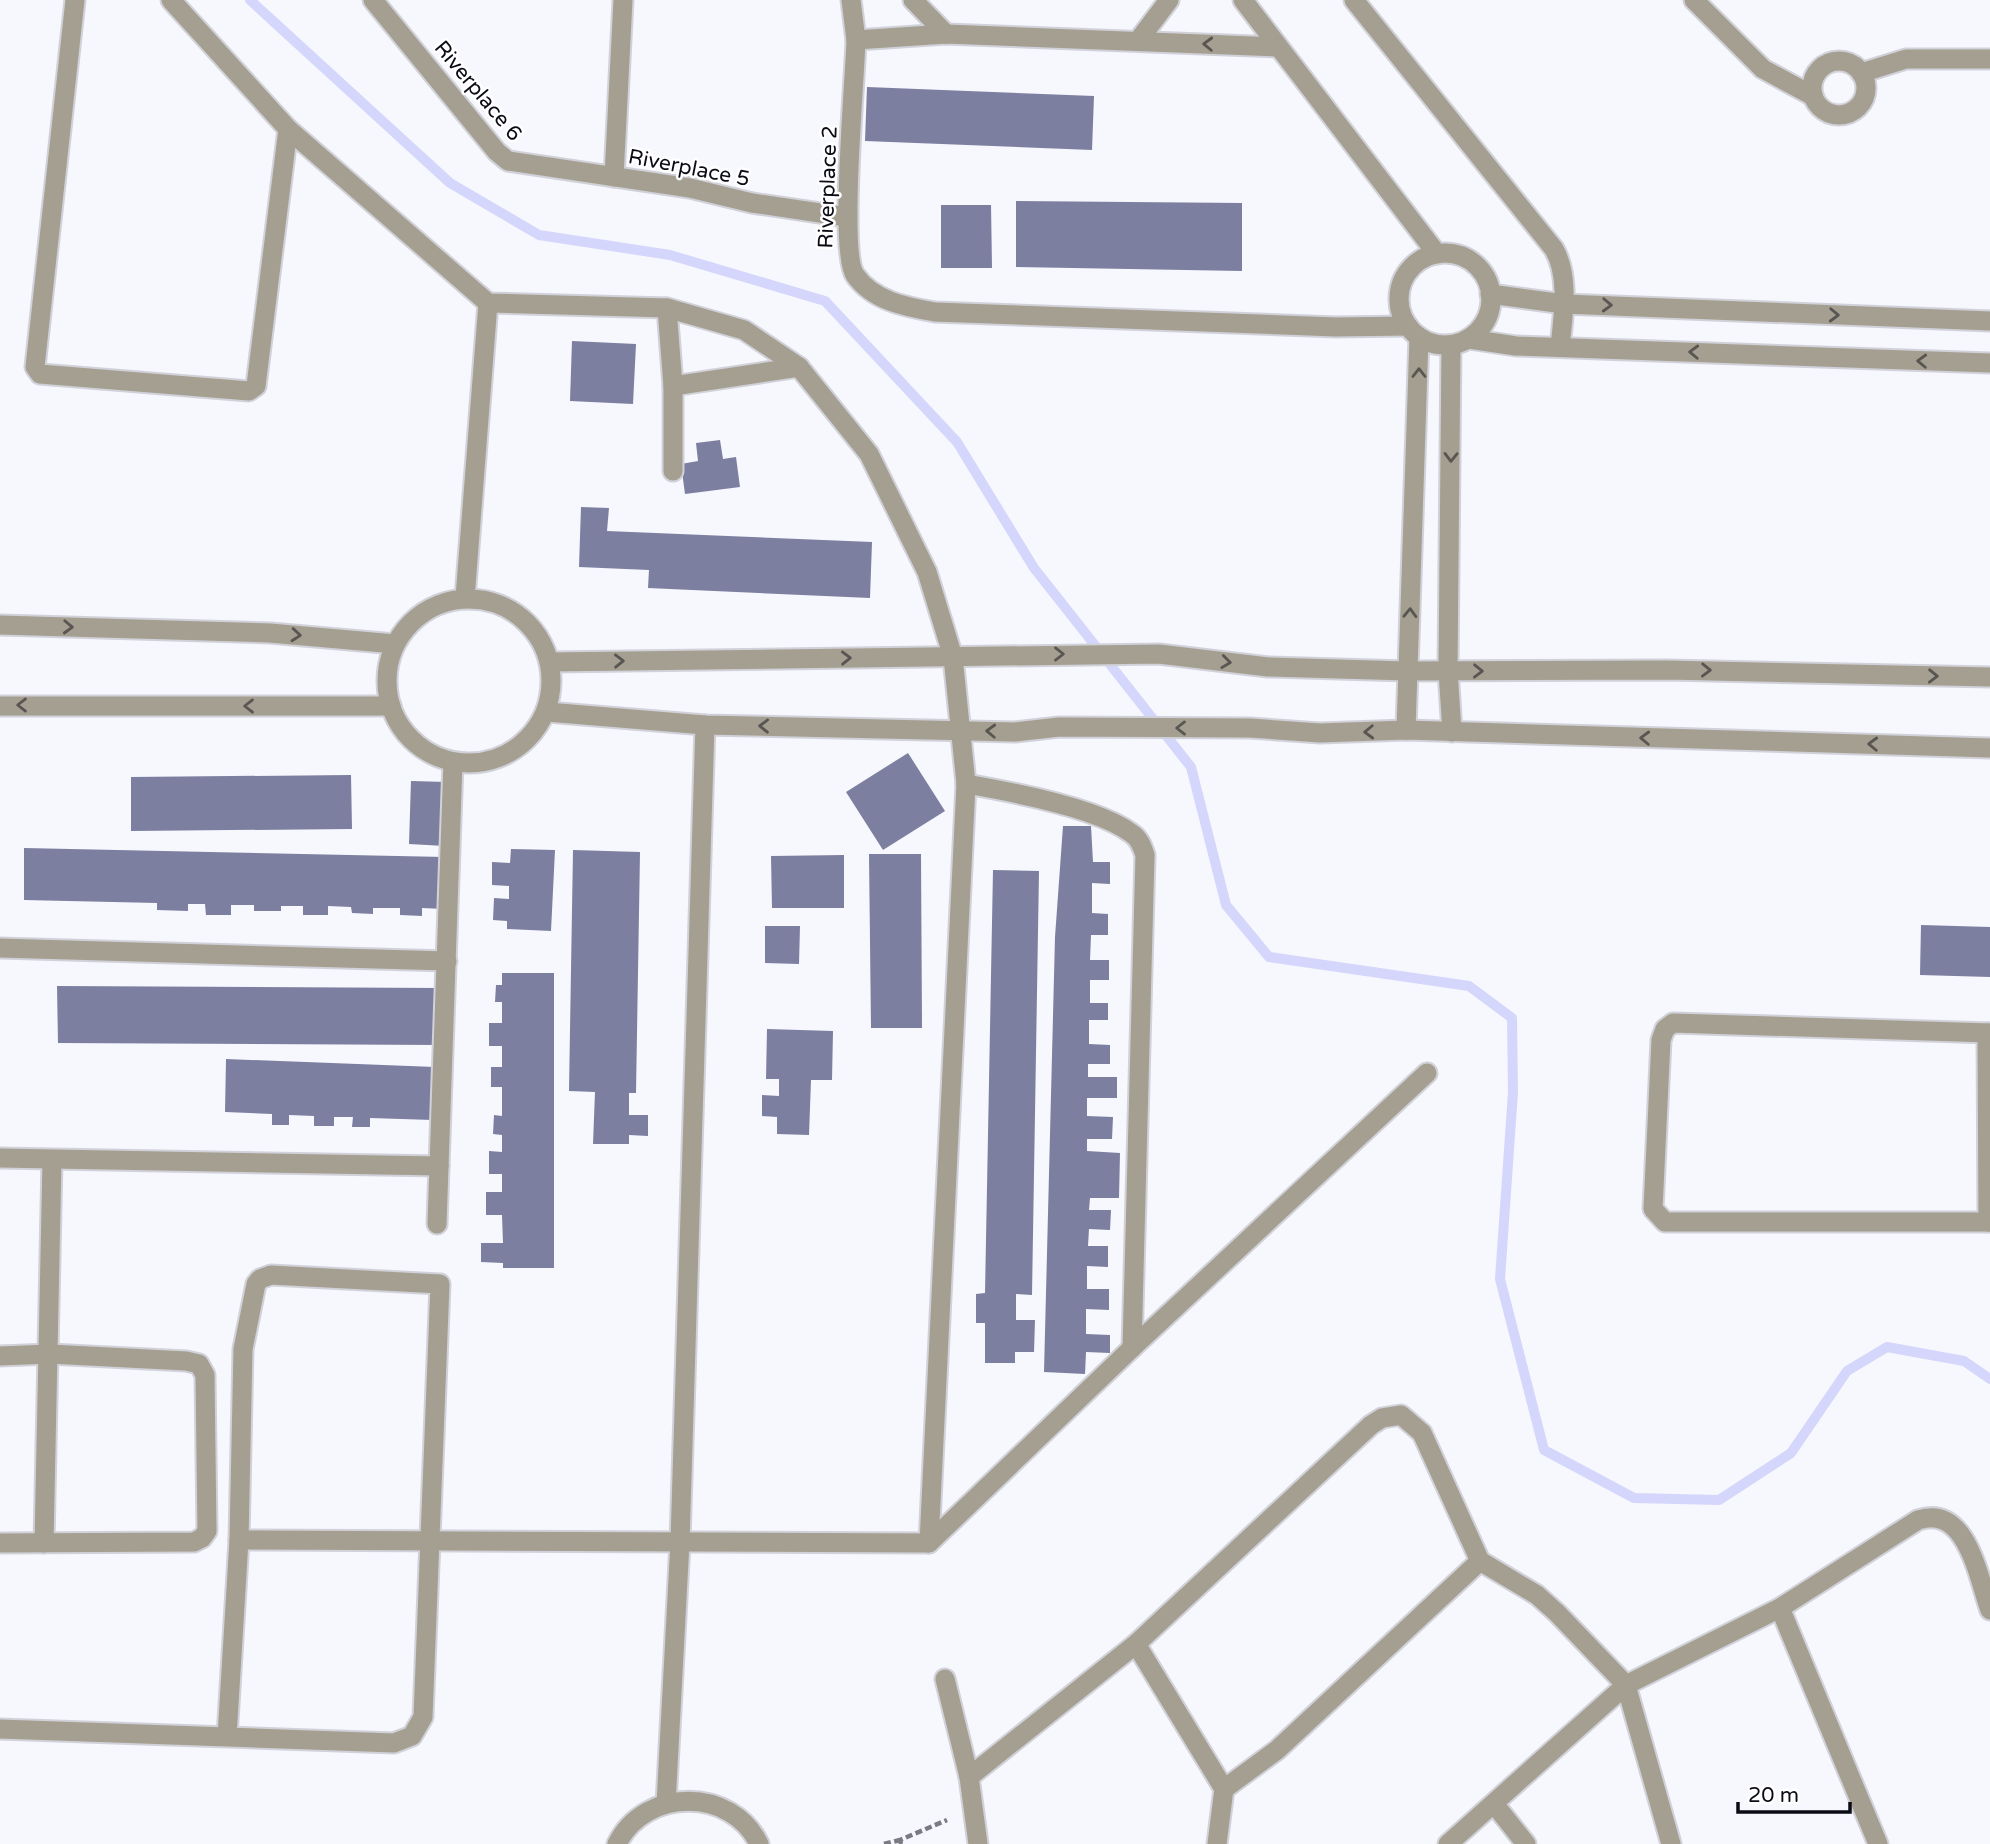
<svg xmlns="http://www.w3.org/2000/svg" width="1990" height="1844" font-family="'Varela Round',sans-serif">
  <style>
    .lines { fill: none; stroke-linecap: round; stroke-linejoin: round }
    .stream { stroke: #d4d7fb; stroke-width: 10 }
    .building { fill: #7c7f9f }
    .minor-casing { stroke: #d1d1d9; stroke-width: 23 }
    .path { stroke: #7a7a83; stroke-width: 4.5; stroke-dasharray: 7 3.5; stroke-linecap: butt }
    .minor { stroke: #a49f90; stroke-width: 19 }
    .oneway { stroke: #585552 }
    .labels { text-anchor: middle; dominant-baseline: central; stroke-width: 5; stroke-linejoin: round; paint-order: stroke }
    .street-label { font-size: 21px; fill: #0b0b15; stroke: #fff }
  </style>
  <rect width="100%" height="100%" fill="#f7f7fe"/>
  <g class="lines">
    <polyline class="stream" points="250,0 450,183 539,235 670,255 825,301 957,442 1034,568 1191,767 1226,905 1269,957 1469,986 1512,1018 1513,1092 1500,1279 1544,1450 1634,1498 1719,1500 1791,1453 1847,1371 1887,1347 1964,1361 1990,1379"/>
  </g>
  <g class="building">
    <polygon points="867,87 1094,96 1092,150 865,141"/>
    <polygon points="1016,201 1242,203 1242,271 1016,267"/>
    <polygon points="941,205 991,205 992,268 941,268"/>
    <polygon points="572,341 636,344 633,404 570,401"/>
    <polygon points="720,440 723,459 736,457 740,487 685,494 681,464 698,461 696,443"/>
    <polygon points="581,507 609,508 607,531 872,542 870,598 648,588 649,570 579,567"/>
    <polygon points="908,753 945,811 883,850 846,792"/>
    <polygon points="351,775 352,829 131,831 131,777"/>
    <polygon points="411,781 447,782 445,846 409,844"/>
    <polygon points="1063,826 1091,826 1093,862 1110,862 1110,884 1092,883 1092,913 1108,914 1108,935 1091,935 1090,960 1109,960 1109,980 1090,980 1090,1003 1108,1003 1108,1020 1089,1020 1089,1044 1110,1045 1110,1064 1088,1064 1088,1077 1117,1077 1117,1098 1087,1098 1087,1116 1113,1117 1112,1139 1087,1139 1087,1151 1120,1153 1119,1198 1090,1198 1089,1210 1111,1210 1110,1230 1089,1229 1088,1246 1108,1246 1108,1267 1087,1266 1087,1289 1109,1289 1109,1310 1086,1309 1086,1334 1110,1335 1110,1353 1086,1352 1085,1374 1044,1372 1055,937"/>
    <polygon points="24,848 445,857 444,909 422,908 422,916 400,915 400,908 373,908 373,914 352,913 351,907 328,906 328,915 303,915 303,906 281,906 281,911 254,911 254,905 231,905 231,915 206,915 205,904 188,904 188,911 157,910 157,903 24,900"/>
    <polygon points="511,849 555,850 551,931 507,929 507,921 493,920 494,898 509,899 509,886 492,885 492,862 510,863"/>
    <polygon points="573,850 640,852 636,1093 629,1093 629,1115 648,1115 648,1136 629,1135 629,1144 593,1144 595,1092 569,1091"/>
    <polygon points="869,854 921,854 922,1028 871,1028"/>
    <polygon points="844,855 844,908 772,908 771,856"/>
    <polygon points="993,870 1039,871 1032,1295 1016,1294 1016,1320 1035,1320 1034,1352 1015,1352 1015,1363 985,1363 985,1323 976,1323 976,1294 985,1293"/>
    <polygon points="1921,925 1990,927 1990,977 1920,975"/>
    <polygon points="765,926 800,926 799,964 765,963"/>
    <polygon points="502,973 554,973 554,1268 503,1268 503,1263 481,1262 481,1243 503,1243 502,1215 486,1215 486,1192 502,1192 502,1174 489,1174 489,1151 502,1152 502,1135 493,1134 494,1115 502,1116 502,1087 491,1087 491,1067 502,1067 502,1046 489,1046 489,1023 502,1023 502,1002 495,1002 496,985 502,985"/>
    <polygon points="57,986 439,988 439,1045 58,1043"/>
    <polygon points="767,1029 833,1031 832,1080 811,1080 809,1135 777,1134 777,1117 762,1116 762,1095 779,1096 779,1079 766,1079"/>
    <polygon points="226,1059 435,1067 433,1120 370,1118 370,1127 352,1127 353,1117 334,1117 334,1126 314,1126 314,1116 289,1115 289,1125 272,1125 272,1114 225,1112"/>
  </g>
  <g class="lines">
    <g class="minor-casing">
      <g id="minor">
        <polyline points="75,0 35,367 40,374 249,391 256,386 288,129"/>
        <path d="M171,0L288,129L488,303L667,308L744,330L799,367L869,454L927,572L953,657L966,784C1007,791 1098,808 1131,833C1139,838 1142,846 1145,855L1132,1348"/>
        <polyline points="373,0 497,152 508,161 690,188 752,203 847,217"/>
        <polyline points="851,0 856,40"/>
        <polyline points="913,0 946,34"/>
        <polyline points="1243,0 1437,254"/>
        <path d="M1354,0L1554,249C1570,277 1563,316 1560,347"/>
        <polyline points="1694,0 1763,69 1813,96"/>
        <polyline points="1138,41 1169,0"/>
        <path d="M1276,47L946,34L856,40C855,79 839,252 855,275C873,301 906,307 935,312L1336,327L1408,326"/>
        <circle cx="1839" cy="88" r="27"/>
        <polyline points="1861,73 1906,59 1990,59"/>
        <polyline points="614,177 623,0"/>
        <circle cx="1445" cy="299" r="46"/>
        <polyline points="1490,294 1564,304 1990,321"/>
        <polyline points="667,308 673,386 673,471"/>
        <polyline points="1469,339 1516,346 1990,363"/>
        <polyline points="1451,345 1448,670 1452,732"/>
        <polyline points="673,386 799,367"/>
        <polyline points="465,598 488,303"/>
        <circle cx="469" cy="681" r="82"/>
        <polyline points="0,625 270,633 395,644"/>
        <polyline points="550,662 1159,654 1268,667 1407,671 1667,670 1990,677"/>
        <polyline points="0,706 391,706"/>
        <polyline points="547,712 705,725 1015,732 1059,727 1250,728 1320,733 1406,730 1990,748"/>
        <polyline points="1406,730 1419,337"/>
        <polyline points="0,948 447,961"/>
        <polyline points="1987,1033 1988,1222"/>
        <polyline points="1990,1033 1673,1023 1665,1029 1661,1040 1653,1209 1665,1222 1990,1222"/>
        <polyline points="0,1158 439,1166"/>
        <polyline points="437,1224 453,762"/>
        <polyline points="0,1356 50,1354 186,1361 199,1364 205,1375 207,1531 202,1538 194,1542 0,1543"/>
        <polyline points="239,1540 929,1543 1132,1348 1427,1073"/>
        <polyline points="44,1543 52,1160"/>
        <polyline points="929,1543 966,784"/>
        <polyline points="1780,1608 1878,1844"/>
        <polyline points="1136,1644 1224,1789 1217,1844"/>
        <polyline points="945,1679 969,1777 978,1844"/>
        <polyline points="0,1729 394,1743 412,1736 423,1717 440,1284 271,1275 260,1279 256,1284 243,1349 239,1540 227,1737"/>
        <polyline points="969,1777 1136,1644 1371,1425 1382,1418 1401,1415 1422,1433 1480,1561 1537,1595 1557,1613 1626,1685 1671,1844"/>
        <polyline points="1224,1789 1277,1750 1480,1561"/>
        <polyline points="666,1804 680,1542 705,725"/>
        <polyline points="1495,1805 1526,1844"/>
        <path d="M617,1844C645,1787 732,1787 759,1844"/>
        <path d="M1448,1844L1626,1685L1780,1608L1918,1520C1967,1504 1978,1577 1990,1610"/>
      </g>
    </g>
    <g class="path">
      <polyline points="884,1844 900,1840"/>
      <polyline points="901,1844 900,1840 947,1820"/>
    </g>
    <use href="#minor" class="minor"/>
  </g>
  <defs><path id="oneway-chevron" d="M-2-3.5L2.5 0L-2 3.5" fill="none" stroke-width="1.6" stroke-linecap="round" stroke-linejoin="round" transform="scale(1.75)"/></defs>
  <g class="oneway">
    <use href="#oneway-chevron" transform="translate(1208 44) rotate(-178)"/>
    <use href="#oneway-chevron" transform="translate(1607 305) rotate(2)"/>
    <use href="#oneway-chevron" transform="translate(1834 315) rotate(2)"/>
    <use href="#oneway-chevron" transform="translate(1694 352) rotate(-178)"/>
    <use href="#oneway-chevron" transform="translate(1922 361) rotate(-178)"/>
    <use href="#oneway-chevron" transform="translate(1419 373) rotate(-90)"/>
    <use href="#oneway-chevron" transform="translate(1451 457) rotate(91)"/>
    <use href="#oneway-chevron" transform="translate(1410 613) rotate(-88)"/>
    <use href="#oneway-chevron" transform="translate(68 627) rotate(2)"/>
    <use href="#oneway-chevron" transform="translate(296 635) rotate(5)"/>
    <use href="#oneway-chevron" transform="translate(1059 654)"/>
    <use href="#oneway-chevron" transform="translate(846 658) rotate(-1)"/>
    <use href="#oneway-chevron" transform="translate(619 661) rotate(-1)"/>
    <use href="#oneway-chevron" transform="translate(1226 662) rotate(7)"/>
    <use href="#oneway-chevron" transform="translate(1706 670) rotate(1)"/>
    <use href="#oneway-chevron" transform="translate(1478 671) rotate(1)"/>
    <use href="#oneway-chevron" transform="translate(1933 676) rotate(1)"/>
    <use href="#oneway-chevron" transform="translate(22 705) rotate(180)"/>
    <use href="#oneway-chevron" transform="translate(249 706) rotate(-180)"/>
    <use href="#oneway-chevron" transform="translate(764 726) rotate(-179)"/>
    <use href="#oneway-chevron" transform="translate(1181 728) rotate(-180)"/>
    <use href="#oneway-chevron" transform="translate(991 731) rotate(-178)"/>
    <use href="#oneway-chevron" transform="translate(1369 732) rotate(178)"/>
    <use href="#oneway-chevron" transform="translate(1645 738) rotate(-178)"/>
    <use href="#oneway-chevron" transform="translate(1873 744) rotate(-178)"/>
  </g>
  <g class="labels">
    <g class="street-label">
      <text transform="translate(478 91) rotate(50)">Riverplace 6</text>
      <text transform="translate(689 168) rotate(11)">Riverplace 5</text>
      <text transform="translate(828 187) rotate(-88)">Riverplace 2</text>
    </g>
  </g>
  <path d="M1738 1802v10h112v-10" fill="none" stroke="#0b0b15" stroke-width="3.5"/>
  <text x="1748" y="1802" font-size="21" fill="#0b0b15" stroke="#ffffff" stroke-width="5" paint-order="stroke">20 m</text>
</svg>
